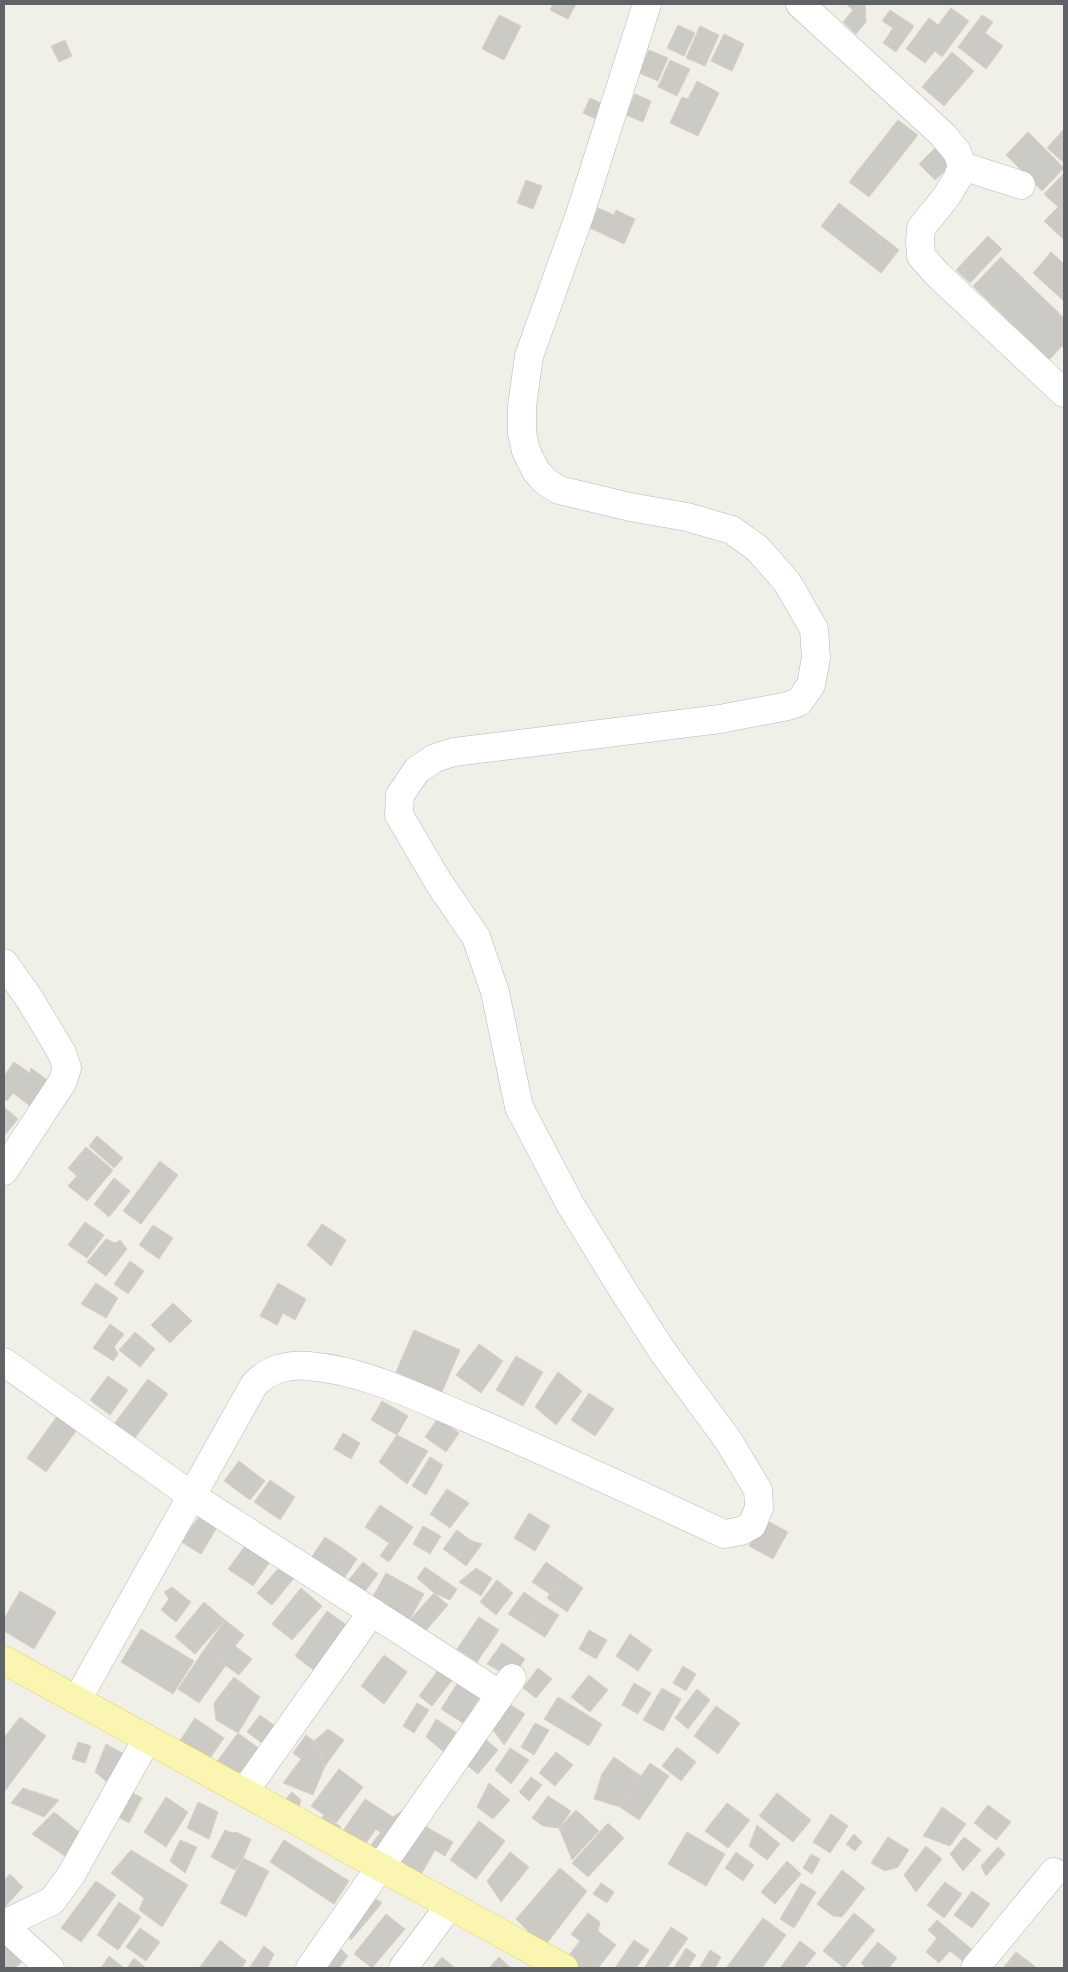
<svg xmlns="http://www.w3.org/2000/svg" width="1068" height="1972" font-family="Manrope,sans-serif">
  <style>
    .building { fill: #cccac4; stroke: #d5d1c6 }
    .lines { fill: none; stroke-linecap: round; stroke-linejoin: round }
    .minor-casing { stroke: #b5b7bb; stroke-width: 29 }
    .major-casing { stroke: #ebd066; stroke-width: 29 }
    .minor { stroke: #fff; stroke-width: 28 }
    .major { stroke: #fbf5b2; stroke-width: 28 }
  </style>
  <rect width="100%" height="100%" fill="#f0efe8"/>
  <g class="building">
    <polygon points="553,4 576,4 568,19 550,10"/>
    <polygon points="846,4 865,4 866,22 856,34 843,22 853,10"/>
    <polygon points="951,8 969,21 942,57 935,51 925,63 906,49 929,18 938,25"/>
    <polygon points="890,10 914,26 896,52 883,43 893,28 882,21"/>
    <polygon points="499,15 521,26 504,60 482,49"/>
    <polygon points="982,15 993,22 985,33 1003,46 986,69 958,47"/>
    <polygon points="678,25 695,33 684,56 667,48"/>
    <polygon points="700,26 719,35 705,66 686,58"/>
    <polygon points="724,34 744,44 732,71 711,61"/>
    <polygon points="65,40 72,56 59,62 51,46"/>
    <polygon points="649,50 668,58 658,81 639,73"/>
    <polygon points="952,52 974,71 944,106 922,87"/>
    <polygon points="670,60 690,69 677,96 658,87"/>
    <polygon points="697,81 719,93 698,136 670,123 682,97 688,99"/>
    <polygon points="635,94 651,101 643,122 626,115"/>
    <polygon points="590,98 605,105 598,120 583,113"/>
    <polygon points="898,120 918,135 869,197 849,182"/>
    <polygon points="1064,129 1064,163 1047,148"/>
    <polygon points="1028,132 1064,168 1042,191 1006,155"/>
    <polygon points="940,143 956,161 935,180 919,164"/>
    <polygon points="1064,173 1064,240 1044,221 1058,207 1044,194"/>
    <polygon points="526,180 542,186 533,209 517,203"/>
    <polygon points="839,203 899,250 881,273 821,226"/>
    <polygon points="598,208 614,215 616,210 635,219 624,244 588,227"/>
    <polygon points="988,236 1002,249 970,283 956,270"/>
    <polygon points="1051,252 1064,264 1064,301 1033,273"/>
    <polygon points="1001,257 1064,318 1064,348 1062,346 1049,360 973,286"/>
    <polygon points="14,1062 30,1073 31,1068 54,1085 35,1110 13,1093 7,1101 4,1098 4,1076"/>
    <polygon points="4,1107 18,1119 4,1136"/>
    <polygon points="97,1136 123,1158 114,1168 89,1146"/>
    <polygon points="86,1147 113,1170 87,1201 68,1186 77,1176 68,1168"/>
    <polygon points="160,1161 178,1175 141,1224 123,1211"/>
    <polygon points="114,1178 130,1191 109,1217 94,1204"/>
    <polygon points="85,1222 104,1235 87,1258 68,1245"/>
    <polygon points="322,1224 346,1240 331,1266 307,1245"/>
    <polygon points="153,1225 173,1238 159,1259 139,1245"/>
    <polygon points="106,1239 115,1243 120,1240 127,1249 106,1276 87,1262"/>
    <polygon points="130,1261 144,1271 128,1294 114,1284"/>
    <polygon points="96,1283 118,1298 106,1318 81,1304"/>
    <polygon points="278,1283 306,1299 295,1320 283,1313 277,1325 260,1316"/>
    <polygon points="173,1303 192,1321 170,1343 151,1325"/>
    <polygon points="110,1324 124,1334 114,1347 118,1354 113,1361 93,1348"/>
    <polygon points="414,1330 460,1350 442,1392 396,1372"/>
    <polygon points="135,1332 155,1349 140,1367 119,1350"/>
    <polygon points="479,1344 503,1361 481,1393 456,1375"/>
    <polygon points="516,1356 543,1372 523,1406 496,1390"/>
    <polygon points="558,1372 582,1391 556,1425 535,1407"/>
    <polygon points="108,1376 128,1390 110,1415 90,1400"/>
    <polygon points="148,1379 168,1394 134,1439 114,1424"/>
    <polygon points="589,1393 614,1409 595,1436 571,1420"/>
    <polygon points="382,1401 408,1416 397,1435 371,1420"/>
    <polygon points="63,1408 82,1423 46,1472 27,1458"/>
    <polygon points="438,1418 459,1433 446,1452 425,1437"/>
    <polygon points="343,1433 360,1443 351,1459 334,1449"/>
    <polygon points="397,1435 428,1451 407,1484 379,1462"/>
    <polygon points="430,1457 443,1465 426,1495 412,1486"/>
    <polygon points="239,1461 265,1481 250,1500 224,1481"/>
    <polygon points="270,1480 295,1497 280,1520 254,1502"/>
    <polygon points="447,1489 469,1503 450,1528 430,1514"/>
    <polygon points="380,1505 413,1527 389,1562 380,1556 389,1543 365,1527"/>
    <polygon points="204,1511 221,1521 201,1554 180,1541"/>
    <polygon points="529,1513 550,1526 535,1551 514,1538"/>
    <polygon points="764,1519 788,1532 773,1559 749,1546"/>
    <polygon points="423,1526 441,1536 430,1554 413,1544"/>
    <polygon points="457,1530 470,1540 457,1559 443,1549"/>
    <polygon points="325,1537 342,1548 323,1575 307,1564"/>
    <polygon points="470,1540 482,1544 466,1566 457,1559"/>
    <polygon points="248,1542 272,1559 253,1586 228,1569"/>
    <polygon points="342,1548 357,1559 340,1584 321,1579"/>
    <polygon points="363,1562 378,1574 360,1598 344,1586"/>
    <polygon points="546,1562 563,1574 550,1594 532,1582"/>
    <polygon points="282,1564 298,1573 272,1605 257,1593"/>
    <polygon points="425,1567 457,1589 450,1600 434,1593 417,1578"/>
    <polygon points="476,1568 492,1578 481,1596 459,1582"/>
    <polygon points="386,1573 424,1594 409,1621 371,1600"/>
    <polygon points="563,1574 583,1588 567,1612 547,1598"/>
    <polygon points="497,1580 513,1593 496,1615 480,1602"/>
    <polygon points="172,1587 191,1602 176,1622 161,1610 169,1599 164,1592"/>
    <polygon points="301,1588 322,1606 292,1640 272,1624"/>
    <polygon points="20,1591 56,1612 34,1649 4,1631 4,1619"/>
    <polygon points="524,1592 541,1604 527,1626 508,1614"/>
    <polygon points="434,1593 448,1605 422,1635 409,1621"/>
    <polygon points="204,1602 225,1620 195,1654 175,1637"/>
    <polygon points="541,1604 559,1615 545,1637 527,1626"/>
    <polygon points="327,1611 352,1629 319,1674 295,1656"/>
    <polygon points="479,1617 499,1630 477,1662 457,1649"/>
    <polygon points="225,1620 244,1635 235,1646 252,1659 239,1675 204,1650"/>
    <polygon points="141,1629 194,1661 173,1694 121,1662"/>
    <polygon points="589,1630 607,1640 596,1659 579,1649"/>
    <polygon points="630,1634 652,1650 638,1671 616,1656"/>
    <polygon points="502,1643 525,1659 512,1678 487,1664"/>
    <polygon points="204,1650 226,1665 199,1703 178,1689"/>
    <polygon points="384,1655 407,1672 384,1704 361,1686"/>
    <polygon points="683,1666 696,1674 686,1691 673,1683"/>
    <polygon points="538,1668 552,1679 536,1698 523,1688"/>
    <polygon points="439,1669 453,1679 432,1706 419,1696"/>
    <polygon points="589,1675 608,1690 590,1712 571,1697"/>
    <polygon points="234,1677 260,1697 238,1733 216,1720 214,1703"/>
    <polygon points="634,1683 651,1693 638,1714 622,1705"/>
    <polygon points="457,1684 480,1697 463,1723 441,1709"/>
    <polygon points="662,1688 681,1699 663,1731 643,1720"/>
    <polygon points="697,1689 710,1700 688,1729 675,1718"/>
    <polygon points="558,1697 602,1724 589,1746 544,1719"/>
    <polygon points="417,1703 429,1710 414,1733 403,1726"/>
    <polygon points="508,1703 525,1714 504,1745 491,1727"/>
    <polygon points="716,1706 740,1723 718,1754 694,1736"/>
    <polygon points="260,1715 279,1729 266,1746 247,1732"/>
    <polygon points="20,1717 46,1736 4,1792 4,1738"/>
    <polygon points="195,1718 224,1738 204,1767 175,1748"/>
    <polygon points="436,1719 456,1732 444,1752 426,1737"/>
    <polygon points="535,1723 549,1730 534,1755 521,1747"/>
    <polygon points="328,1729 344,1740 325,1766 314,1741"/>
    <polygon points="238,1733 268,1755 240,1793 210,1771"/>
    <polygon points="306,1735 314,1741 325,1766 313,1795 283,1783 301,1759 293,1753"/>
    <polygon points="484,1738 498,1750 478,1774 463,1762"/>
    <polygon points="78,1742 91,1746 85,1763 72,1759"/>
    <polygon points="106,1744 124,1754 108,1783 95,1772"/>
    <polygon points="677,1747 696,1762 681,1781 662,1766"/>
    <polygon points="510,1748 529,1760 511,1784 495,1770"/>
    <polygon points="556,1752 573,1765 555,1786 539,1773"/>
    <polygon points="614,1757 641,1776 620,1807 594,1799 602,1774"/>
    <polygon points="650,1763 669,1776 639,1820 620,1807"/>
    <polygon points="339,1769 363,1787 336,1823 311,1806"/>
    <polygon points="531,1777 542,1785 529,1801 519,1792"/>
    <polygon points="489,1783 510,1800 493,1819 477,1807"/>
    <polygon points="23,1788 59,1800 44,1817 11,1803"/>
    <polygon points="128,1790 142,1798 129,1823 114,1815"/>
    <polygon points="292,1792 301,1800 298,1810 278,1808"/>
    <polygon points="777,1793 811,1820 793,1842 759,1816"/>
    <polygon points="548,1796 571,1811 559,1828 543,1826 532,1818"/>
    <polygon points="166,1797 188,1812 166,1847 144,1832"/>
    <polygon points="365,1799 393,1817 406,1808 396,1844 376,1829 361,1850 340,1835"/>
    <polygon points="198,1802 218,1812 209,1839 187,1828"/>
    <polygon points="727,1803 750,1820 728,1848 705,1831"/>
    <polygon points="988,1805 1011,1822 996,1840 974,1823"/>
    <polygon points="942,1807 966,1824 950,1846 923,1836"/>
    <polygon points="576,1810 599,1831 572,1860 559,1828"/>
    <polygon points="54,1812 85,1837 68,1858 32,1834"/>
    <polygon points="831,1814 848,1826 830,1853 813,1842"/>
    <polygon points="324,1815 341,1827 328,1843 312,1831"/>
    <polygon points="479,1821 505,1841 476,1879 450,1860"/>
    <polygon points="608,1823 624,1838 588,1877 572,1863"/>
    <polygon points="423,1825 453,1842 445,1856 435,1850 419,1878 399,1867"/>
    <polygon points="757,1825 780,1844 767,1860 749,1846"/>
    <polygon points="225,1830 232,1833 236,1832 251,1839 243,1858 235,1870 211,1857"/>
    <polygon points="381,1832 396,1844 385,1858 370,1846"/>
    <polygon points="687,1832 725,1854 706,1886 668,1864"/>
    <polygon points="854,1834 862,1842 855,1851 846,1844"/>
    <polygon points="888,1837 909,1850 898,1867 885,1871 871,1863"/>
    <polygon points="964,1837 981,1850 963,1871 950,1854"/>
    <polygon points="180,1840 197,1847 185,1873 170,1861"/>
    <polygon points="284,1840 349,1881 334,1904 270,1862"/>
    <polygon points="926,1846 942,1859 916,1892 904,1875"/>
    <polygon points="998,1847 1005,1854 986,1876 981,1866"/>
    <polygon points="131,1850 188,1885 162,1927 139,1910 144,1898 111,1873"/>
    <polygon points="510,1852 529,1867 501,1902 487,1881"/>
    <polygon points="736,1852 754,1865 743,1881 725,1868"/>
    <polygon points="811,1854 820,1859 812,1874 803,1868"/>
    <polygon points="243,1858 269,1871 246,1917 220,1903"/>
    <polygon points="787,1861 801,1874 775,1904 761,1892"/>
    <polygon points="560,1868 587,1891 544,1947 516,1919"/>
    <polygon points="842,1870 865,1888 842,1917 833,1916 817,1904"/>
    <polygon points="10,1874 23,1887 4,1908 4,1881"/>
    <polygon points="96,1881 116,1895 81,1942 61,1928"/>
    <polygon points="945,1882 962,1894 944,1918 927,1905"/>
    <polygon points="601,1883 614,1892 607,1903 593,1894"/>
    <polygon points="801,1883 816,1892 794,1928 780,1919"/>
    <polygon points="972,1891 990,1904 972,1928 954,1915"/>
    <polygon points="371,1896 382,1903 351,1940 343,1930"/>
    <polygon points="119,1902 141,1917 118,1950 97,1935"/>
    <polygon points="588,1913 600,1922 598,1931 616,1945 598,1968 572,1968 564,1962 580,1941 571,1934"/>
    <polygon points="854,1913 875,1930 844,1968 823,1951"/>
    <polygon points="386,1914 405,1929 372,1968 354,1954"/>
    <polygon points="763,1918 786,1935 762,1968 729,1968 727,1967"/>
    <polygon points="937,1920 975,1952 965,1963 950,1951 939,1963 926,1952 937,1938 928,1930"/>
    <polygon points="671,1927 688,1938 667,1968 644,1968"/>
    <polygon points="140,1928 160,1942 146,1961 126,1947"/>
    <polygon points="220,1940 246,1961 242,1968 199,1968"/>
    <polygon points="332,1940 348,1956 339,1968 313,1968"/>
    <polygon points="634,1940 649,1950 636,1968 615,1968"/>
    <polygon points="800,1941 816,1953 804,1968 780,1968"/>
    <polygon points="878,1942 897,1958 889,1968 867,1968 861,1963"/>
    <polygon points="8,1943 24,1960 15,1968 4,1968 4,1946"/>
    <polygon points="264,1946 274,1954 267,1968 249,1968"/>
    <polygon points="686,1948 696,1955 688,1968 674,1968"/>
    <polygon points="710,1950 721,1957 715,1968 702,1968 700,1967"/>
    <polygon points="1016,1952 1037,1968 1003,1968"/>
    <polygon points="109,1956 124,1968 101,1968"/>
    <polygon points="442,1957 455,1968 433,1968"/>
    <polygon points="499,1957 511,1968 489,1968"/>
    <polygon points="134,1958 146,1968 127,1968"/>
  </g>
  <g class="lines">
    <g class="minor-casing">
      <g id="minor">
        <polyline points="800,4 943,135 957,152 962,166 957,179 946,197 921,228 920,242 921,256 937,274 1064,393"/>
        <polyline points="962,166 1021,185"/>
        <polyline points="4,963 29,998 62,1053 67,1068 63,1081 4,1171"/>
        <polyline points="4,1362 192,1496 499,1694"/>
        <path d="M77,1700L254,1385C267,1369 290,1364 309,1366C367,1371 421,1399 474,1421C558,1457 641,1495 724,1534L741,1531L752,1525L759,1508L758,1490L728,1440L663,1352L621,1287L570,1204L519,1107L495,992L476,937L439,883L399,815L400,795L417,770L435,758L454,752L720,719L788,706L799,702L811,685L816,658L814,629L787,582L758,549L732,530L687,517L630,507L559,490L546,482L536,471L526,451L522,433V406L529,356L580,214L647,4"/>
        <polyline points="244,1792 372,1612"/>
        <polyline points="4,1924 52,1901 71,1875 147,1739"/>
        <polyline points="4,1926 50,1968"/>
        <polyline points="310,1968 512,1678"/>
        <polyline points="403,1968 450,1905"/>
        <polyline points="975,1968 1054,1872"/>
      </g>
    </g>
    <g class="major-casing">
      <polyline id="major" points="4,1660 564,1968"/>
    </g>
    <use href="#minor" class="minor"/>
    <use href="#major" class="major"/>
  </g>
  <rect width="1068" height="1972" fill="none" stroke="#5f6267" stroke-width="10"/>
</svg>
